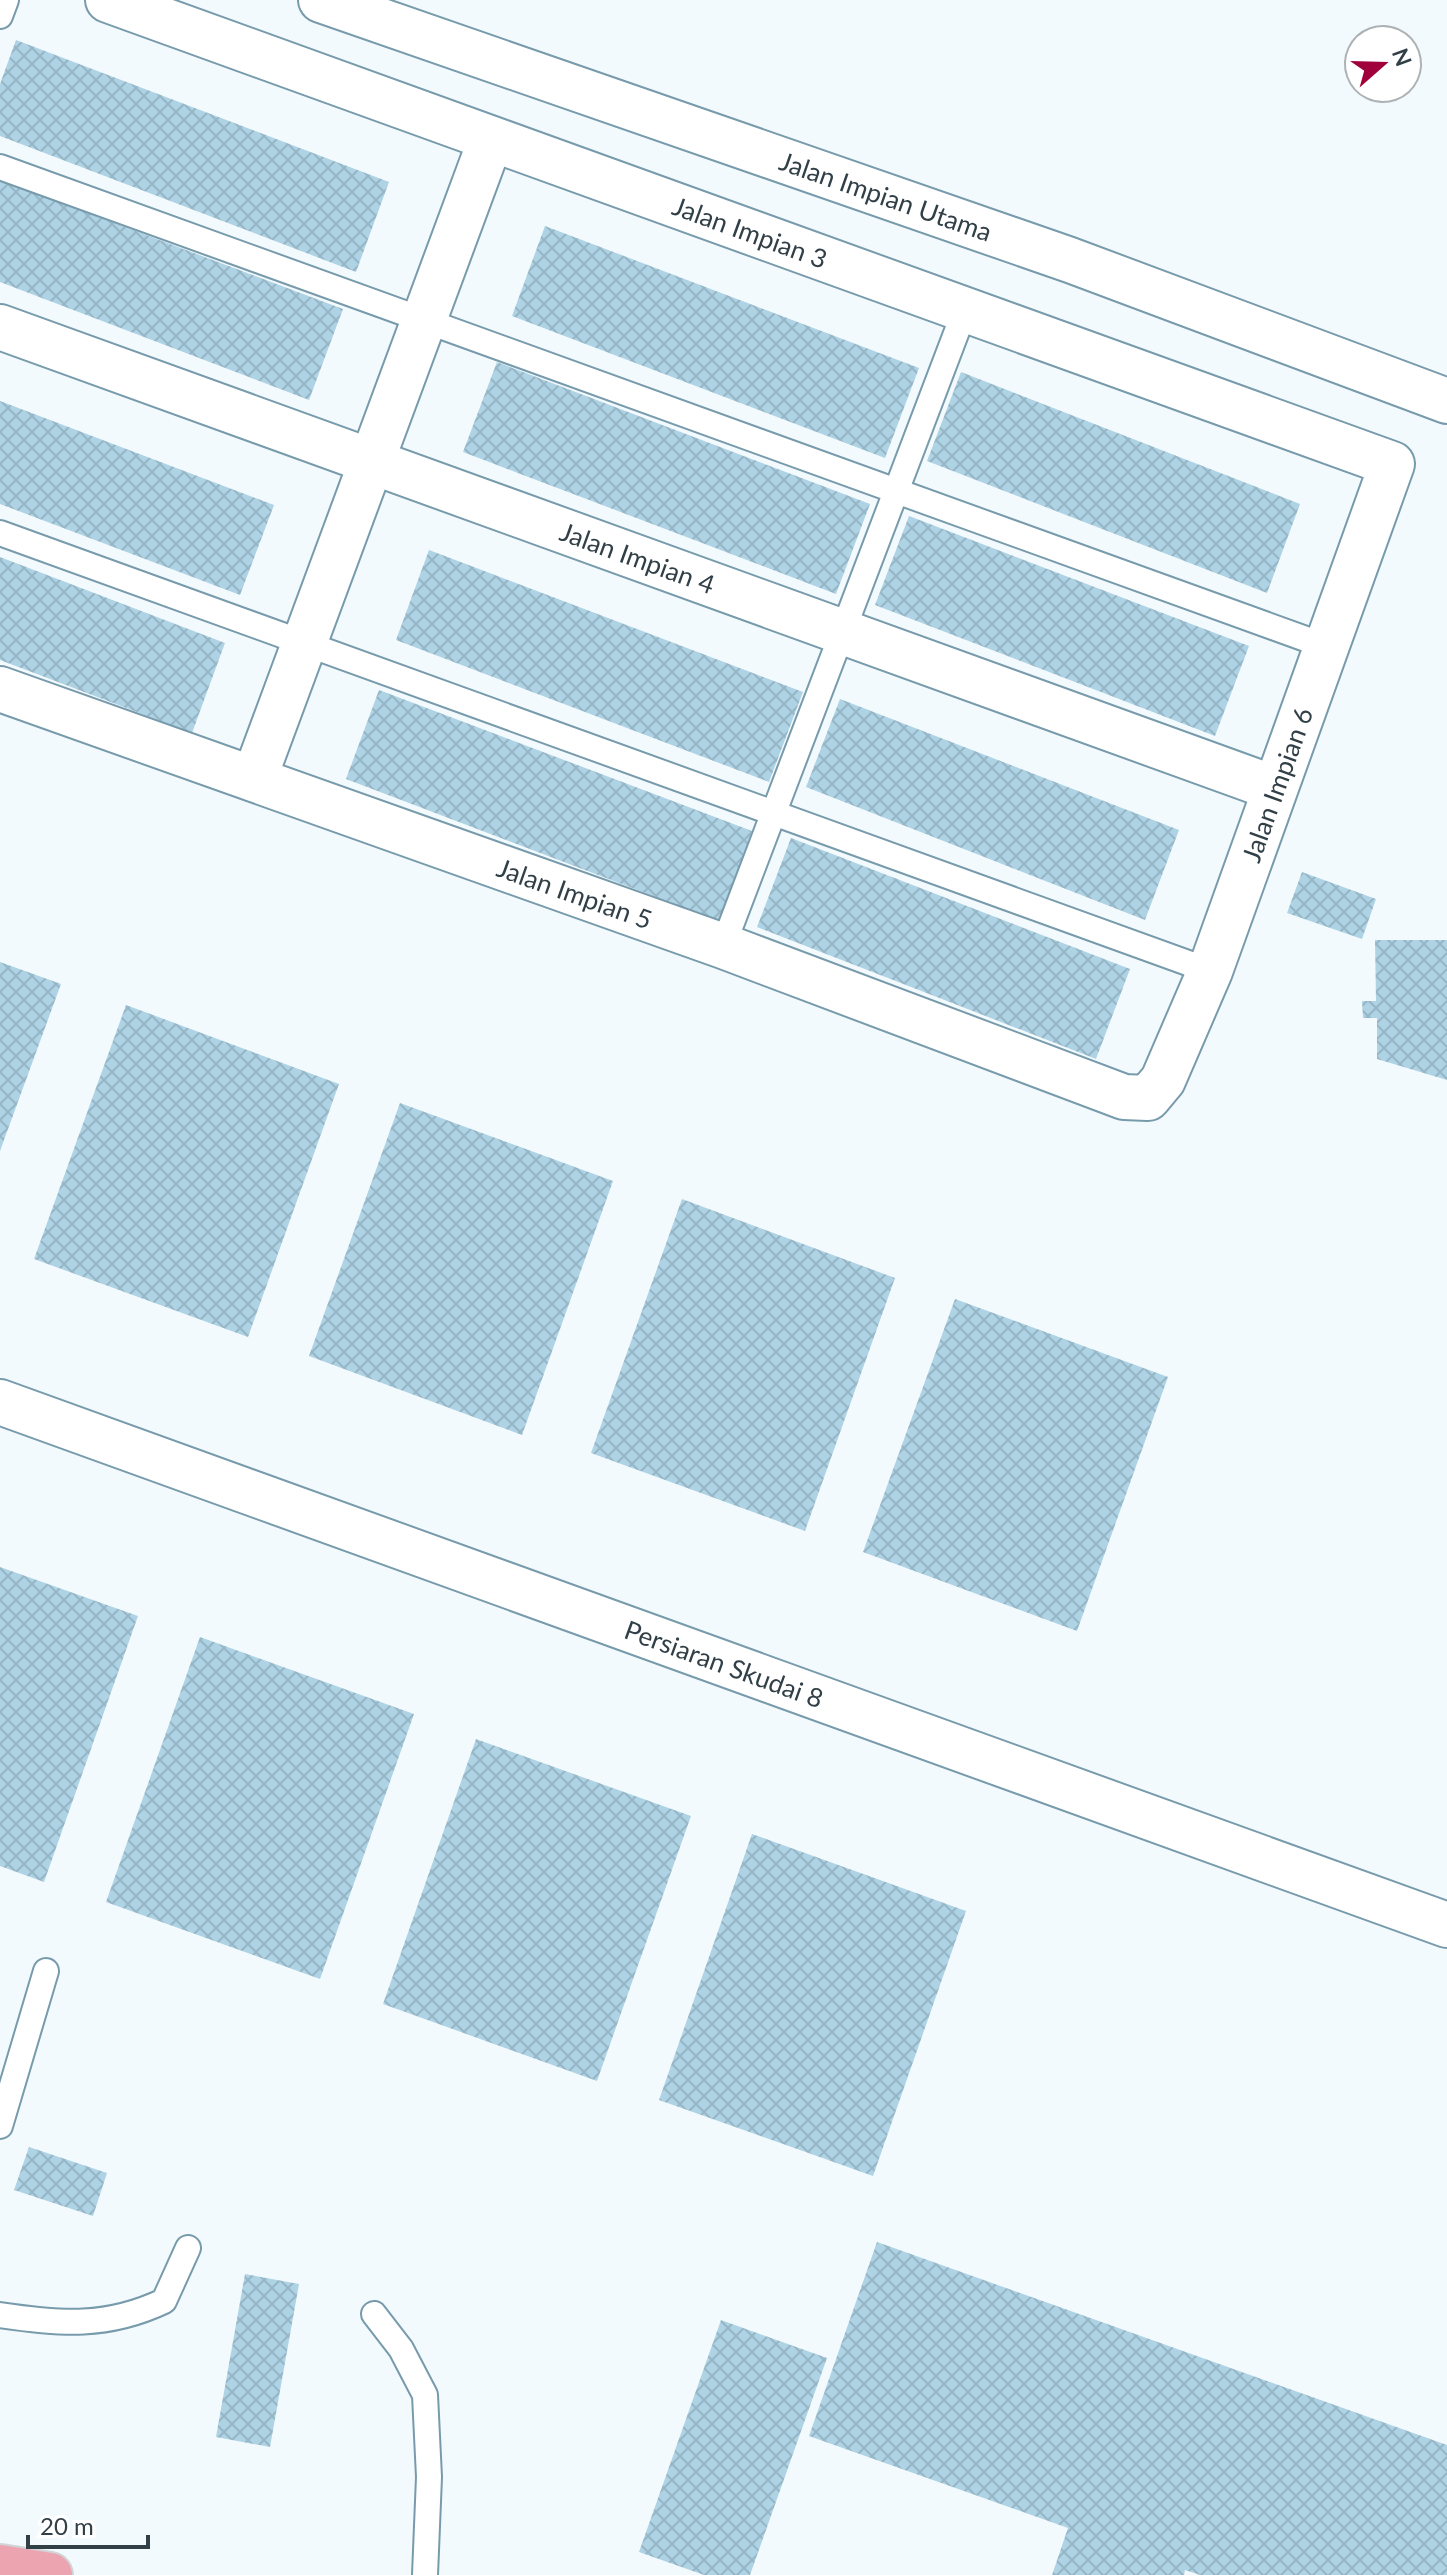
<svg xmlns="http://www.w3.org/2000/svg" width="1447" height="2575" font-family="Lato,sans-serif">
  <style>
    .building { fill: url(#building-cross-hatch) }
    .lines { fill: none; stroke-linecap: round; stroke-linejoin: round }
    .lane-casing { stroke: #789bac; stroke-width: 28 }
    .street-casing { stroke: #789bac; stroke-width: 48 }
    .secondary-casing { stroke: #789bac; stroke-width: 48 }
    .primary-casing { stroke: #d2d5d7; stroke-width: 48 }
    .lane { stroke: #fff; stroke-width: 24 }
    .street { stroke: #fff; stroke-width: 44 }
    .secondary { stroke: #fff; stroke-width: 44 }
    .primary { stroke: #eca5b0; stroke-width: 44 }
    .labels { text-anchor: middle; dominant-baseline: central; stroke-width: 6; stroke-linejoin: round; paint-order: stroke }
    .street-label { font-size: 26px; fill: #313f47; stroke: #fff }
  </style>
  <defs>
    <pattern id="building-cross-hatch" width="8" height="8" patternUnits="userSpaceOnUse" patternTransform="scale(2)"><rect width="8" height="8" fill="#aed3e5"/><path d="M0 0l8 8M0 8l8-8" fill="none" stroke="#96b6c6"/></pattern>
  </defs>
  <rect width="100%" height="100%" fill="#f3fafe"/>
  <g class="building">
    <polygon points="16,40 389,182 356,272 0,136 0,84"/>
    <polygon points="0,180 343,309 309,400 0,282"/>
    <polygon points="545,226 919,368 885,458 512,316"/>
    <polygon points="497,362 870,504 836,594 463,452"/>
    <polygon points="961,372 1300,504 1267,593 927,461"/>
    <polygon points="0,401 274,505 240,595 0,504"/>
    <polygon points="909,516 1249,646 1215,736 875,605"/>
    <polygon points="429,550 803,692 769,782 396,640"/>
    <polygon points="0,557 225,643 192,733 0,660"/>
    <polygon points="379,690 752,831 719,921 346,779"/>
    <polygon points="840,699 1179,830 1145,920 806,787"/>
    <polygon points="791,838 1130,969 1096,1059 757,927"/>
    <polygon points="1302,872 1376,899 1362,939 1287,913"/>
    <polygon points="1375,940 1447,940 1447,1080 1377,1059 1377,1018 1363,1018 1362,1001 1376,1001"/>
    <polygon points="0,962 61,984 0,1151"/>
    <polygon points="126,1005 339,1084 248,1337 34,1259"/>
    <polygon points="400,1103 613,1181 522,1435 309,1356"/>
    <polygon points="682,1199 895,1278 805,1531 591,1453"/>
    <polygon points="955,1299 1168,1377 1077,1631 863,1552"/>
    <polygon points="0,1567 138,1616 44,1882 0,1866"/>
    <polygon points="200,1637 414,1714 320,1979 106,1902"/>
    <polygon points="476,1739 691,1816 597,2081 383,2004"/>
    <polygon points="752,1834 966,1911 873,2176 659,2100"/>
    <polygon points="29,2147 107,2173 93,2216 14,2190"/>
    <polygon points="877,2242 1447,2445 1447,2575 1200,2575 1185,2570 1184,2575 1052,2575 1068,2528 809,2436"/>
    <polygon points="245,2274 299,2284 270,2447 216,2437"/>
    <polygon points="721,2320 827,2358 750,2575 704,2575 639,2552"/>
  </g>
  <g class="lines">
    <g class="lane-casing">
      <g id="lane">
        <polyline points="0,16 6,0"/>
        <polyline points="0,167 1328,647"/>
        <polyline points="0,533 1210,971"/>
        <polyline points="723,946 965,310"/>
        <polyline points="0,2126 46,1971"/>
        <polyline points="374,2314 401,2349 425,2395 429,2477 425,2575"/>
        <path d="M0,2315C61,2324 107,2328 164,2301L188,2248"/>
      </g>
    </g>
    <g class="street-casing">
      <g id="street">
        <path id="s1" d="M321,0L1070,260L1447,401"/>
        <path id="s2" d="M0,327L1274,788"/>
        <path id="s3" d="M0,689L723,946L1124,1097L1148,1098L1163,1080L1210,971L1392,464L108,0"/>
        <polyline points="254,779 491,139"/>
      </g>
    </g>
    <g class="secondary-casing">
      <g id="secondary">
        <path id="s4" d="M0,1402L1447,1925"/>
      </g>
    </g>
    <g class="primary-casing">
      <polyline id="primary" points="0,2567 50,2575"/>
    </g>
    <use href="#lane" class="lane"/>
    <use href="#street" class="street"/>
    <use href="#secondary" class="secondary"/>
    <use href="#primary" class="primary"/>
  </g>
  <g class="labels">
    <g class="street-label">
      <text stroke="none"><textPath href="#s1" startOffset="598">Jalan Impian Utama</textPath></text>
      <text transform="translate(750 232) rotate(20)">Jalan Impian 3</text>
      <text stroke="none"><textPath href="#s2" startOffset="678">Jalan Impian 4</textPath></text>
      <text stroke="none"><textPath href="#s3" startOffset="1560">Jalan Impian 6</textPath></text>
      <text stroke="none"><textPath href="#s3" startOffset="610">Jalan Impian 5</textPath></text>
      <text stroke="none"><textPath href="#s4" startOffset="770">Persiaran Skudai 8</textPath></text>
    </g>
  </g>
  <g transform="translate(1383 64) rotate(70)"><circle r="38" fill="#ffffff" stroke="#adb2b5" stroke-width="2"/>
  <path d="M0-6L14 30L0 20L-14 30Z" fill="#a1013a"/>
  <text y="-12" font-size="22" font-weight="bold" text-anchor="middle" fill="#313f47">N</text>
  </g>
  <path d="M28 2535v12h120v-12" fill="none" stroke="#313f47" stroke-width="4"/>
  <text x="40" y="2535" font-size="24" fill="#313f47" stroke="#ffffff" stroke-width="6" paint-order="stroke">20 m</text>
</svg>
